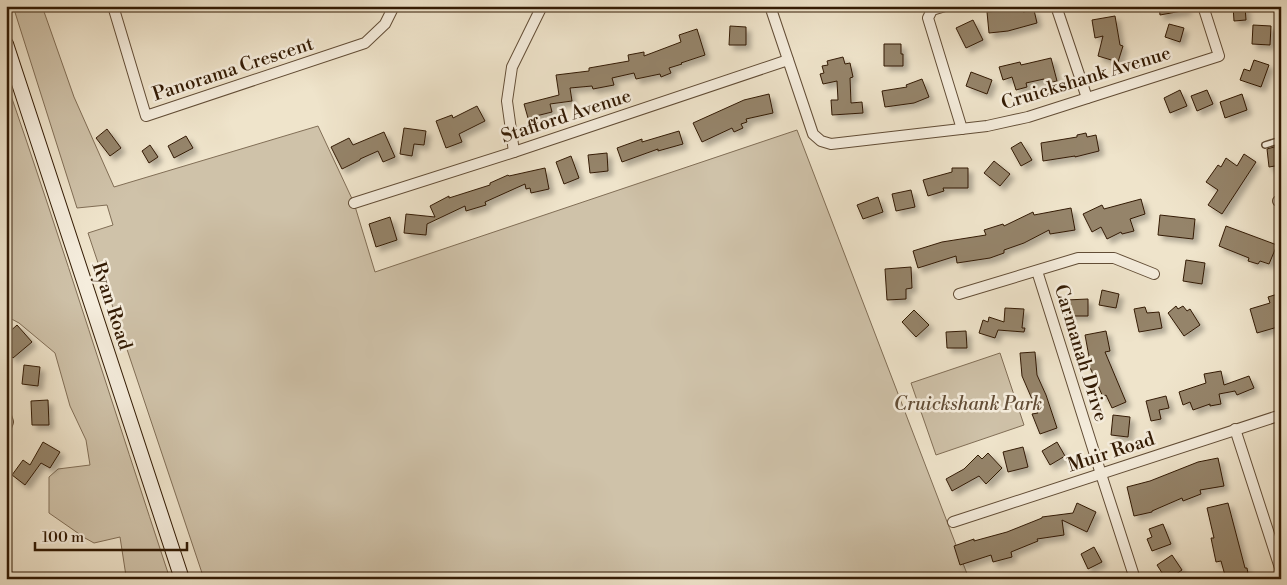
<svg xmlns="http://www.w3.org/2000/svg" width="1287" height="585" font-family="'Libre Bodoni',serif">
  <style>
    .green { fill: #cfc2a9; stroke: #816e56 }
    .building { fill: #95846b; stroke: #331b04; filter: url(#shadow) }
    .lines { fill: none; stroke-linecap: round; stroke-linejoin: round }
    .lane-casing { stroke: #624d36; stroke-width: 8 }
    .street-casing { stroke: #624d36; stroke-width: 12 }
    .secondary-casing { stroke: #331b04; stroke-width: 16 }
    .lane { stroke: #f5eddd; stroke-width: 5 }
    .street { stroke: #f5eddd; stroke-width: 10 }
    .secondary { stroke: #f5eddd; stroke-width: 14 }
    .labels { text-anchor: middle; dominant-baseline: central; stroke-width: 5; stroke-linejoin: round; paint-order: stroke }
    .street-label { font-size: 19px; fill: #331b04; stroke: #f5eddd }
    .park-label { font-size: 19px; font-style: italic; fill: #624d36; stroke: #f5eddd }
  </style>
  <defs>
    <filter id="shadow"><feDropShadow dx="4.5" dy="4.5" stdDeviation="2.5" flood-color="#0004"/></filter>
  </defs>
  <rect width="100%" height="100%" fill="#efe4cb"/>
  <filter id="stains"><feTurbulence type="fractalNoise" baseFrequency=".004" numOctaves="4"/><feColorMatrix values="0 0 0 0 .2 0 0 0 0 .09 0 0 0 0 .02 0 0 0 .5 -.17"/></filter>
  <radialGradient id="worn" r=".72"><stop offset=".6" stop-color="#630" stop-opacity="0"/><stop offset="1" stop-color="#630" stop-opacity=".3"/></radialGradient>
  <g class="green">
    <polygon points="13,6 42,6 74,97 114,187 318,126 354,203 375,272 797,130 969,579 204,579 88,233 113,225 107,205 77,208"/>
    <path d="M6,81C63,246 115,413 170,579H123L126,576L120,537L94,543L85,538L49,513V477L58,469L90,465L86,440L70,406L55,353L19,323L6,316Z"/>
    <polygon points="1000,353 1024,425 936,455 911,383"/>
  </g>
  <g class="building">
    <polygon points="1009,6 1021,6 1023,12 1034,10 1037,23 1008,31 989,33 987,12 1010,10"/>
    <polygon points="1159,6 1186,6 1187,10 1160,15"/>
    <polygon points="1233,6 1245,6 1246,20 1234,21"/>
    <polygon points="1115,16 1120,45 1123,46 1118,62 1098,56 1103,36 1095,38 1092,20"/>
    <polygon points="973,20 983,40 966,48 956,28"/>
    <polygon points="1169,24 1184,28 1180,42 1165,37"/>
    <polygon points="1253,25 1271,26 1270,45 1252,44"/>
    <polygon points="730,26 746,27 746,45 729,45"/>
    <polygon points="697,29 705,55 681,63 682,64 669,68 671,73 661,77 660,74 636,79 634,73 612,78 614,85 593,89 592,86 570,88 572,101 550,104 552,112 528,118 524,104 559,95 556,75 589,71 589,68 629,61 628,55 644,52 644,56 681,42 679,35"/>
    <polygon points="884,44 901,44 901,54 903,54 903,66 884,66"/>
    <polygon points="843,57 845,64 850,63 853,77 850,78 851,103 862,102 863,113 832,115 831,100 838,100 837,81 823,84 820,74 824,73 822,66 828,65 827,61"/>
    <polygon points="1051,58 1057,81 1045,84 1044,79 1026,83 1027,87 1016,90 1012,77 1003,80 999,67 1020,62 1021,65"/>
    <polygon points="1254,60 1269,65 1261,87 1240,80 1244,69 1250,71"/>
    <polygon points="971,72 992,80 987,94 966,86"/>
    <polygon points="922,79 929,97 914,103 885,107 882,91 907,87 906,85"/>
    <polygon points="1180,90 1187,106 1170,113 1164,98"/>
    <polygon points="1207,90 1213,104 1197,111 1191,96"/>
    <polygon points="769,94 773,113 746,119 747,122 741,124 743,128 734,132 732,128 702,142 693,123 744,100"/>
    <polygon points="1242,94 1247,110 1225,118 1220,102"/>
    <polygon points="477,106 485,121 459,134 462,142 446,148 436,121 452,115 453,118"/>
    <polygon points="404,128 426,131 424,145 414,144 412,156 400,154"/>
    <polygon points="107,129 121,148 110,156 96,138"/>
    <polygon points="679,131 683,144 658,151 658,149 622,162 617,148 642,139 642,142"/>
    <polygon points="384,132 395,157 383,162 378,151 360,159 360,160 342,169 331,147 349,138 353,145"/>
    <polygon points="1086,133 1087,137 1096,135 1099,151 1075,157 1075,156 1043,161 1041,143 1077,137 1077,135"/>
    <polygon points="186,136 193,148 174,158 168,146"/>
    <polygon points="1021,142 1032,160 1021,166 1011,148"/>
    <polygon points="150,145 158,157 149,163 142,151"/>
    <polygon points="1281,145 1281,165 1269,167 1267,149"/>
    <polygon points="607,153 608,171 590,173 588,155"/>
    <polygon points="1244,154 1256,162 1222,214 1208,205 1218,190 1206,182 1218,165 1221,167 1226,158 1237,166"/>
    <polygon points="571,156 579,178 564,184 556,162"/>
    <polygon points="994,161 1010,174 1000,186 984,173"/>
    <polygon points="545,168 549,189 531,193 530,188 526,189 525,184 485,202 486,205 466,211 465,206 427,224 426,235 404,233 406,214 435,217 430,206 449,196 449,198 490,185 490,183 508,175 509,176"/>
    <polygon points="952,168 968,168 968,188 943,188 944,191 928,196 923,180 952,172"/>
    <polygon points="911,190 915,207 896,211 892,194"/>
    <polygon points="878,197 883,212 863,219 857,205"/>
    <polygon points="1141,199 1145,214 1130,219 1134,231 1122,234 1121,232 1107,239 1101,227 1092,232 1083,214 1102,205 1104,209"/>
    <polygon points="1071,208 1075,230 1050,234 1049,230 1024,243 1004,250 1004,253 990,258 957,263 956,256 918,268 913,251 942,242 986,235 984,230 1003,224 1004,226 1033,212 1034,215"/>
    <polygon points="1160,215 1195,219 1193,239 1158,235"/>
    <polygon points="390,217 397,240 376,247 369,224"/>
    <polygon points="1226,226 1277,245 1269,264 1260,261 1258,264 1248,261 1249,258 1219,246"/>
    <polygon points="1186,260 1205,263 1202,284 1183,281"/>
    <polygon points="911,267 912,288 906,289 906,299 887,300 885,269"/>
    <polygon points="1102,290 1119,294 1116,308 1099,305"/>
    <polygon points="1281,293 1281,326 1257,333 1250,309 1270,303 1268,297"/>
    <polygon points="1088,299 1088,316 1067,316 1066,300"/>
    <polygon points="1176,306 1178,309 1183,306 1187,311 1190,309 1200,325 1184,336 1168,313"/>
    <polygon points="1145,307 1147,313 1159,312 1162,328 1139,332 1134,309"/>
    <polygon points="1005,308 1024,309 1022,328 1025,328 1024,332 998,330 995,338 979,333 983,320 988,322 989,317 1004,322"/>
    <polygon points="914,310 929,325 916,337 902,322"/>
    <polygon points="17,325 32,342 13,358 6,350 6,335"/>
    <polygon points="966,331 967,348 947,348 946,332"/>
    <polygon points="1106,331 1110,351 1105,352 1126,402 1112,408 1106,395 1103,397 1088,363 1090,362 1085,335"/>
    <polygon points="1035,352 1037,375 1046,395 1057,428 1040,434 1032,414 1038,413 1022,376 1020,353"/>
    <polygon points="24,365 40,367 38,386 22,384"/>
    <polygon points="1221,371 1224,385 1249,376 1254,388 1237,395 1235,391 1219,394 1221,404 1210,406 1210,404 1193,410 1190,402 1183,405 1179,392 1206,383 1204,374"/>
    <polygon points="1166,396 1169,408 1159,410 1161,419 1151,421 1146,401"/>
    <polygon points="48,400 49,425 32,425 31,401"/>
    <polygon points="1113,415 1130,417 1128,437 1111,435"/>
    <polygon points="43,442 60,452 50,468 41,463 25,485 12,475 23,460 30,465"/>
    <polygon points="1057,442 1065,456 1050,465 1042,451"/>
    <polygon points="1023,447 1028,467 1008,472 1003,452"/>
    <polygon points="988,453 1002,468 986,484 979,476 952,491 946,479 964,469 978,455 982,459"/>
    <polygon points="1218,458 1224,486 1200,490 1201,494 1183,501 1182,498 1152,511 1152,512 1134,516 1127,487 1150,481 1198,462"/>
    <polygon points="1077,503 1096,512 1087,532 1062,520 1064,535 1037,539 1038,541 1011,552 1012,557 993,562 991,555 960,565 954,546 974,539 974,541 1007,532 1042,518 1042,517 1073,513"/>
    <polygon points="1228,503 1245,568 1247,568 1249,579 1226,579 1221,561 1216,562 1211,538 1214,538 1207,508"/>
    <polygon points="1163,524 1171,544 1152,551 1147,539 1152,537 1149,529"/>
    <polygon points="1094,547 1102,562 1088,569 1081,554"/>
    <polygon points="1172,555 1182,570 1169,579 1166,579 1157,565"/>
  </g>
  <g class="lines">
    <g class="lane-casing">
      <polyline id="lane" points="1265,145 1281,140"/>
    </g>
    <g class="street-casing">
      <g id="street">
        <polyline points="113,6 146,116 365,43 385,24 394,6"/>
        <polyline points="770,6 813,134 821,141 831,144 987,126 1028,117 1219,56 1203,6"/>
        <polyline points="945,6 932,10 928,18 962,129"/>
        <polyline points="1056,6 1087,98"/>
        <polyline points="514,152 507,101 512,67 542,6"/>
        <polyline points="1278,201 1281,200"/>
        <polyline points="354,203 514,152 788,60"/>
        <polyline points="1037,271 1101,474 1135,579"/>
        <polyline points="959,294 1078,258 1114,258 1154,274"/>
        <polyline points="6,416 8,422 6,427"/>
        <polyline points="1235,429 1281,571"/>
        <polyline points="953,522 1281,415"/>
      </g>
    </g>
    <g class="secondary-casing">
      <polyline id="secondary" points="6,44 182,579"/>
    </g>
    <use href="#lane" class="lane"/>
    <use href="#street" class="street"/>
    <use href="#secondary" class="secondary"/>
  </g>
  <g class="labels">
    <g class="street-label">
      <text transform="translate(233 69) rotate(-18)">Panorama Crescent</text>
      <text transform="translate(1086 78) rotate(-17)">Cruickshank Avenue</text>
      <text transform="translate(566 116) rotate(-18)">Stafford Avenue</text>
      <text transform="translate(112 306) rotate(72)">Ryan Road</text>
      <text transform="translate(1081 353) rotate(73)">Carmanah Drive</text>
      <text transform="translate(1111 452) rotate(-18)">Muir Road</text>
    </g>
    <g class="park-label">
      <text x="968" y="404">Cruickshank Park</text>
    </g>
  </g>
  <rect width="1287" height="585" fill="none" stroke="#efe4cb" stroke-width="25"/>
  <rect x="8" y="8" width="1272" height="570" fill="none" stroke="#331b04" stroke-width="2.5"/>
  <rect x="12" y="12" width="1262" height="560" fill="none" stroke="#331b04"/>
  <path d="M35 542v8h152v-8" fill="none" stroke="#331b04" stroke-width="2.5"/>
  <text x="42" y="542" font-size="15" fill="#331b04" stroke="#f5eddd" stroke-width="4" paint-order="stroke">100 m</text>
  <rect width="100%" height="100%" filter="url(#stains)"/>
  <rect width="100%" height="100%" fill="url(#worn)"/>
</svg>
